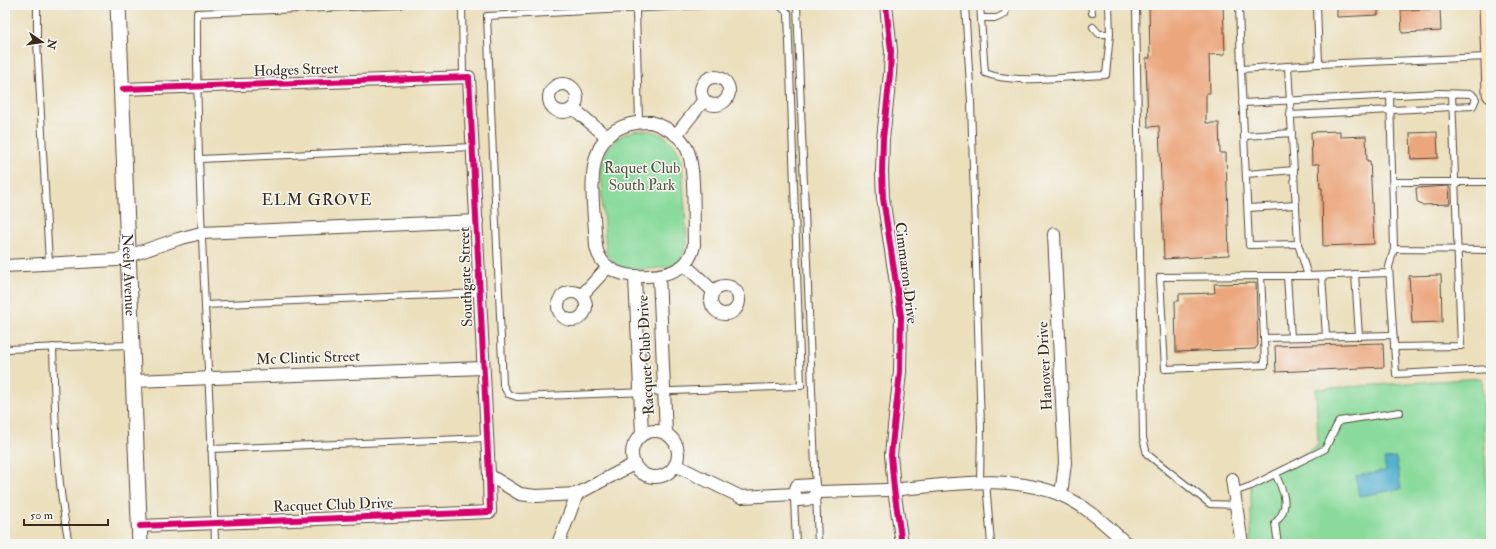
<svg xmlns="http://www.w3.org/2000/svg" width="1496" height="549" font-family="'IM FELL Double Pica',serif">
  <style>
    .green { fill: #89da9b; stroke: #62825c }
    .water { fill: #52b1d0; stroke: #466e77 }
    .building { fill: #eba67b }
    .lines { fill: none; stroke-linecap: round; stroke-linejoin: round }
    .service-casing { stroke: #554536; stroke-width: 8 }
    .minor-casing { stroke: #554536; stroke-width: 14 }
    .tertiary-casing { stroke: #554536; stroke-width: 17 }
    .secondary-casing { stroke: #554536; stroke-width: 19 }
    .service { stroke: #fff; stroke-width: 6 }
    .minor { stroke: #fff; stroke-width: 12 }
    .tertiary { stroke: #fff; stroke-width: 15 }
    .secondary { stroke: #fbe6c4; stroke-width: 17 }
    .cycleway-casing { stroke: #f6f6f2; stroke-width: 8 }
    .cycleway { stroke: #d6006c; stroke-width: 6 }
    .labels { text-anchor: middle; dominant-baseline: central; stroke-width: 3; stroke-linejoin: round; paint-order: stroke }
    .street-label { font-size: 15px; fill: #3b2a1e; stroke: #f6f6f2 }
    .park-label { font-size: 15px; fill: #4e563d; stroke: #f6f6f2 }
    .neighbourhood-label { font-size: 16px; letter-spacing: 1px; fill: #3b2a1e; stroke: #f6f6f2 }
  </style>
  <rect width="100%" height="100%" fill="#f6f6f2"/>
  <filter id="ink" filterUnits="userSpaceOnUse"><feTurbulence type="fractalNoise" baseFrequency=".025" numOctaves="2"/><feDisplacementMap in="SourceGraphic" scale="8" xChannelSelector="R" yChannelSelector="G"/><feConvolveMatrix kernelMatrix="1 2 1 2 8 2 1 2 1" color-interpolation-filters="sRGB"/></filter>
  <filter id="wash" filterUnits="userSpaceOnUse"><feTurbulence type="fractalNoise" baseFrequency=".012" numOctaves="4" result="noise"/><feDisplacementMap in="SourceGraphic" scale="16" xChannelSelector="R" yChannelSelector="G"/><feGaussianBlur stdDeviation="0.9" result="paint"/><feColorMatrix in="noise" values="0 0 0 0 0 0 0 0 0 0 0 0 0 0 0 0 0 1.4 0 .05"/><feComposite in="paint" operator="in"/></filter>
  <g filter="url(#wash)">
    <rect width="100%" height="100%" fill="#ebdfbc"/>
    <g class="green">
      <path d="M639,130C661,130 675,140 682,161L687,245C685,252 682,258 676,263C668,269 630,272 620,267C613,264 609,258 606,252L600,170C604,148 617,133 639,130Z"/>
      <polygon points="1482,378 1489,544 1251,544 1251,481 1318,446 1316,389"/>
    </g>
    <polygon class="water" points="1396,458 1401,489 1359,496 1356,476 1386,471 1384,459"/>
    <g id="blocks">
      <g class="building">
        <polygon points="1149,5 1223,5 1225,54 1209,55 1210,93 1206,93 1206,123 1219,123 1220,153 1226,153 1229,255 1164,259 1159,126 1148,127 1146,58 1150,58"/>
        <polygon points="1337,5 1378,5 1378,15 1337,17"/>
        <polygon points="1440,9 1441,31 1402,33 1401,10"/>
        <polygon points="1340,131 1340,137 1366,136 1367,161 1370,161 1374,244 1323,246 1322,188 1320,188 1319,164 1312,164 1311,132"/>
        <polygon points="1437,132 1438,158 1411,159 1410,133"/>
        <polygon points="1449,186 1450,204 1421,205 1417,201 1416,188"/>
        <polygon points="1441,275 1442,322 1412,323 1409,276"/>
        <polygon points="1256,283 1258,345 1255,349 1176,352 1175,301 1179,301 1179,294 1215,293 1214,284"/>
        <polygon points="1383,343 1384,367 1276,372 1275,346"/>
      </g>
    </g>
  </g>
  <g filter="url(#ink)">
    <use href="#blocks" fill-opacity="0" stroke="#554536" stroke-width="1"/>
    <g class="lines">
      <g class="service-casing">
        <g id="service">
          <polyline points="37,5 37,41 49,263"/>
          <polyline points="462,5 463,76"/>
          <polyline points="706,5 487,16 503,385 508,394 517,397 801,386 788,13 779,5"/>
          <polyline points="797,5 818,544"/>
          <polyline points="965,5 971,102 981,427 980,482"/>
          <path d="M980,5L985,73C1014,85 1073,76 1106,75L1110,34L1109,5"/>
          <polyline points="1091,5 1092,13"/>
          <polyline points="1136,5 1143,438 1147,454 1210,504 1237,505"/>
          <polyline points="1239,5 1241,69"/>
          <polyline points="1317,5 1319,64 1488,57"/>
          <polyline points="636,9 639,122"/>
          <polyline points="981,18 997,18 1005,14 1007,5"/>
          <polyline points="1093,27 1099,34 1110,34"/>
          <polyline points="1319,64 1288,66 1298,244 1308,276 1389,273"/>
          <polyline points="1288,66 1241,69 1249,245 1298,244"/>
          <polyline points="1390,95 1394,249 1491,250"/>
          <polyline points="1242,103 1439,93 1472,94 1476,99 1473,106 1290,115"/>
          <polyline points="1244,136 1292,133"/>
          <polyline points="199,159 473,147"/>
          <polyline points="1246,174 1294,170"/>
          <polyline points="1393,182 1491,182"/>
          <polyline points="1248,208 1296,205"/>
          <polyline points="1394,249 1389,267 1396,374 1491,369"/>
          <polyline points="1355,274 1359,336"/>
          <polyline points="1261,276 1160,277 1165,369 1265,365 1264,338"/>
          <polyline points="1287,276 1291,337"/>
          <polyline points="1308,276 1261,276 1264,338 1393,335"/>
          <polyline points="1322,276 1326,336"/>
          <polyline points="205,305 480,293"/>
          <path d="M53,347C55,414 56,479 69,544"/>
          <polyline points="1394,347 1461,346 1452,94"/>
          <polyline points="5,349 131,345"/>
          <polyline points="211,449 487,438"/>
          <path d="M1275,474C1284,491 1291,508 1275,523L1278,544"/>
          <polyline points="986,482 991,544"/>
          <polyline points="1234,492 1251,486 1325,449 1339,421 1400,412"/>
          <polyline points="794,498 796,544"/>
          <path d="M215,544C210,367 196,190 197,13L400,5"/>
        </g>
      </g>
      <g class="minor-casing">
        <g id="minor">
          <polyline points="886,5 891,51 890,74 883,139 882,172 883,198 901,316 900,372 891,455 894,489 902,544"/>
          <circle cx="715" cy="91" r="14"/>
          <circle cx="563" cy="98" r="14"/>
          <polyline points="123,89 469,77 489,475 490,512 140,526"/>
          <polyline points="573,108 607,137"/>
          <path d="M651,122C666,127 681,135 687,149C696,167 693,223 694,245C690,269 670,275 648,276C625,277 602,273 596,247C594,196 575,121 651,122Z"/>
          <polyline points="676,135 704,100"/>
          <polyline points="1054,234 1065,463 1061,495"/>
          <polyline points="685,265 713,291"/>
          <polyline points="5,266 117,260 178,239 201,233 477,221"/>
          <polyline points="659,276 666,433"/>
          <polyline points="635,277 642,434"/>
          <circle cx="725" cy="300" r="14"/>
          <circle cx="572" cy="306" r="14"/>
          <polyline points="582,295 608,267"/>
          <polyline points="134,381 483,368"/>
          <circle cx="655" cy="454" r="23"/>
          <polyline points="675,465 741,497 794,494"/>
          <polyline points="489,475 520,494 536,496 577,494 634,464"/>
          <polyline points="1232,479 1242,544"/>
          <path d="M817,492C845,491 874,491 902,489C955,484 1010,474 1061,495C1087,506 1107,526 1127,544"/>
          <polyline points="794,494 797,486 813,485 817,492"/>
          <polyline points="794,494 798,500 813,499 817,492"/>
          <polyline points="558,544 577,494"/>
        </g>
      </g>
      <g class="tertiary-casing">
        <g id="tertiary">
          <path id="s1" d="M118,5L140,544"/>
        </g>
      </g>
      <g class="secondary-casing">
        <polyline id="secondary" points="1488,5 1491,94"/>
      </g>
      <use href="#service" class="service"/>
      <use href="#minor" class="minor"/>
      <use href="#tertiary" class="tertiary"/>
      <use href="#secondary" class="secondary"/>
      <g class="cycleway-casing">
        <g id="cycleway">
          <polyline points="886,5 891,51 890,74 883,139 882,172 883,198 901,316 900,372 891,455 894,489 902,544"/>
          <polyline points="123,89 469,77 489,475 490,512 140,526"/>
        </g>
      </g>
      <use href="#cycleway" class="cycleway"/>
    </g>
  </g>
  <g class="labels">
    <g class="street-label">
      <text transform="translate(296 70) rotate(-2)">Hodges Street</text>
      <text transform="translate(906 273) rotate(83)">Cimmaron Drive</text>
      <text stroke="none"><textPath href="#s1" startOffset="270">Neely Avenue</textPath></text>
      <text transform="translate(466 277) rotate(-92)">Southgate Street</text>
      <text transform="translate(646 355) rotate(-93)">Racquet Club Drive</text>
      <text transform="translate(308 358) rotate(-2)">Mc Clintic Street</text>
      <text transform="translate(1045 366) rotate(-93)">Hanover Drive</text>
      <text transform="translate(333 505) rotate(-2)">Racquet Club Drive</text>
    </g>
    <g class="park-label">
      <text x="642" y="168">Raquet Club<tspan x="642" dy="17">South Park</tspan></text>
    </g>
    <g class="neighbourhood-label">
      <text x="317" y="200">ELM GROVE</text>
    </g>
  </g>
  <rect width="1496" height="549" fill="none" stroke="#f6f6f2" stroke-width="20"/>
  <g transform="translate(42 42) rotate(103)" stroke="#f6f6f2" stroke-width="3" paint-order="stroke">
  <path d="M0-3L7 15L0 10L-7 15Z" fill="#3b2a1e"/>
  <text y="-6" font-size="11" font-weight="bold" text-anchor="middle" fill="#3b2a1e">N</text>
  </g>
  <path d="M24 519v6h84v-6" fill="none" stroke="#3b2a1e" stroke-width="2"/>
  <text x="30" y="519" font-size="12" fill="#3b2a1e" stroke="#f6f6f2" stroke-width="3" paint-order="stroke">50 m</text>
</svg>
